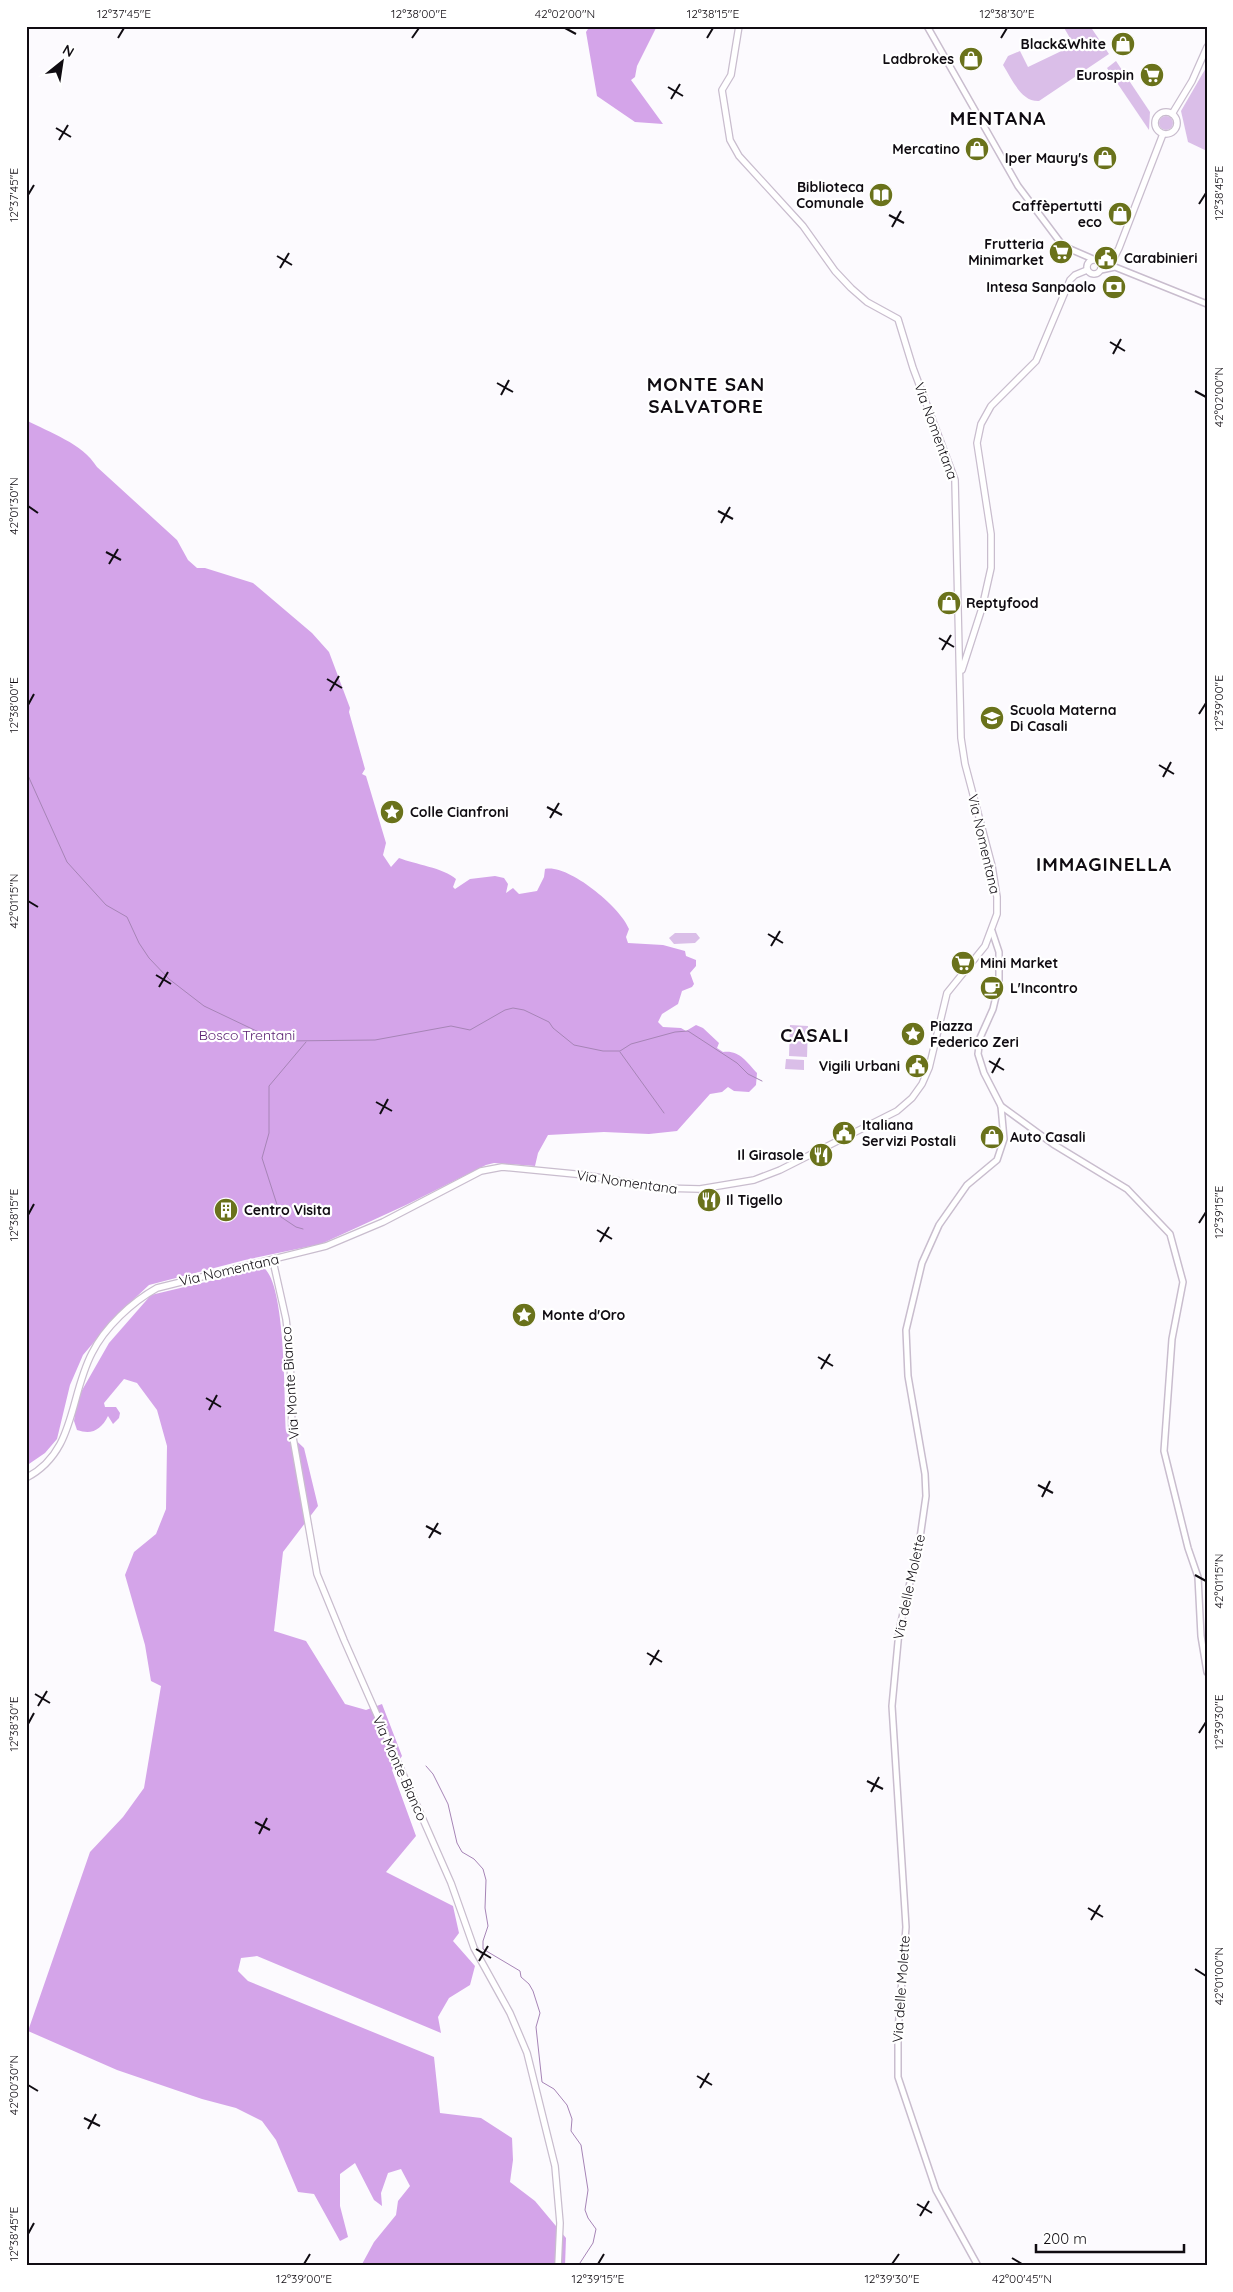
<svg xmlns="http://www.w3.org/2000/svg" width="1233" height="2292" font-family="Quicksand,sans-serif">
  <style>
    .green { fill: #dabee8 }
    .forest { fill: #d4a4e9 }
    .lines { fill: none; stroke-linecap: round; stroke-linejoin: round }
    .stream { stroke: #a684b6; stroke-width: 1 }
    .tertiary-casing { stroke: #c9bdce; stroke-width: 8 }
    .secondary-casing { stroke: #c9bdce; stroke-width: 8 }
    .tertiary { stroke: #fff; stroke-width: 5 }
    .secondary { stroke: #fff; stroke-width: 5.5 }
    .ticks { fill: none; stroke: #100c12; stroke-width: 2 }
    .labels { text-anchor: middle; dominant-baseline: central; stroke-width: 4.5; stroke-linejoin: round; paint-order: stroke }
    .poi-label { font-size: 14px; font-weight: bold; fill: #100c12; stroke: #fff; text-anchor: start }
    .street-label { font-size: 14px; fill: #100c12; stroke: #fff }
    .park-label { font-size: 14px; fill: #5c2273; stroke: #fff }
    .district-label { font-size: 19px; font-weight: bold; letter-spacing: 1px; fill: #100c12; stroke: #fff }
    .neatline { fill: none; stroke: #100c12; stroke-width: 2 }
    .ticks-label { font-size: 12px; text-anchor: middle; fill: #100c12 }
  </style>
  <rect width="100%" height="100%" fill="#fcfafe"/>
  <g class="green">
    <path d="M1063,26H1090L1109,54L1039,101C1021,102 1012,79 1003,65L1008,56L1020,51L1028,67L1074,45Z"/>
    <polygon points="1116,61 1150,112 1149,130 1107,68"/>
    <polygon points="1207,66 1207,151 1188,142 1181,111"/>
    <circle cx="1166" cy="123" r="7"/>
    <polygon points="675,933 696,933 700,938 695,943 674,944 669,938"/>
    <polygon points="790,1025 808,1026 807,1057 789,1056"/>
    <polygon points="786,1059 804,1060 804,1070 785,1069"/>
  </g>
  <g class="forest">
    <polygon points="590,26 657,26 637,66 635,77 631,80 663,124 635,122 597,96 586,32"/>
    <path d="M26,420C50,433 82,443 97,467L177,540L188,560L197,568H205L253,583L312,633L329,652L350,708L349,712L365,769L362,774L366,776L386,843L383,855L391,867L399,858C414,864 444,868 456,879L453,887L455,889L470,879L495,876L504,878L508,884L506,893L513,888L519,894L537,891L544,877L545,869C569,864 621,908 629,929L626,937L628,943L663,945L685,951L686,956L696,960V966L690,973L694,984L692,987L682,991L678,1004L662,1014L658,1022L663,1027L681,1028L686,1031L696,1025L703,1028L719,1043L717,1048L723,1052C739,1050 746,1061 757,1073L756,1085L749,1092L734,1091L728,1087L722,1092L710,1094L677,1131L649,1134L604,1132L548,1135L538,1153L535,1166L494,1163L486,1165L406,1205L321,1244L245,1260L149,1285L117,1315L83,1355L70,1385L57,1439L45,1453L26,1466Z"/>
    <path d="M264,1268C286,1286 284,1399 286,1431L304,1448L318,1506L283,1552L274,1631L306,1641L345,1704L366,1710L382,1704L402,1756L392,1770L416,1836L386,1872L453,1906L459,1933L453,1941L475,1966L470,1985L449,1998L438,2017L441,2033L257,1956L241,1958L238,1971L248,1981L434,2057L440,2113L481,2118L512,2138L513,2160L510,2182L535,2201L566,2238L565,2266H361L374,2242L396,2215L398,2201L410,2186L401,2169L388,2173L381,2193L382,2206L374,2200L355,2163L340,2174V2206L348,2237L340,2241L314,2194L298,2192L276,2140L262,2121L236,2108L202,2099L117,2070L28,2031L90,1852L123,1817L144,1788L161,1686L151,1681L145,1645L125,1575L134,1552L156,1534L166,1509L167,1446L157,1410L137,1383L124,1379L104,1403L105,1407H116L120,1413L119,1418L113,1424L108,1416C101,1430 92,1435 77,1430L74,1421L77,1399L109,1343L151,1295Z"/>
  </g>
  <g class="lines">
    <g class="stream">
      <polyline points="26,771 67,862 106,905 127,917 139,943 149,958 169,979 204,1006 269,1037 285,1041 375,1040 451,1026 470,1030 505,1010 513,1008 524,1010 549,1022 553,1028 574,1045 603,1051 620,1051 631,1044 675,1032 688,1031 737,1063 748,1074 762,1081"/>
      <polyline points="620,1052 664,1113"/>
      <polyline points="303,1229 296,1227 281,1217 262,1158 269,1133 269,1086 306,1042"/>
      <polyline points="426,1766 433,1774 448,1804 457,1843 462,1852 474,1859 483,1869 486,1880 485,1908 488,1926 483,1941 483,1949 520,1971 521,1977 529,1984 533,1991 540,2013 536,2027 542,2082 554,2089 567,2105 572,2119 571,2131 581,2145 588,2190 585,2210 588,2218 596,2229 593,2243 578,2266"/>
    </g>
    <g class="tertiary-casing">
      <g id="tertiary">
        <polyline points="927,26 1018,186 1063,246 1093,259"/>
        <polyline points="1101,270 1115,267 1207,304"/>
        <polyline points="1001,1106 1053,1144 1127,1189 1170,1234 1183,1282 1172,1339 1164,1451 1188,1548 1198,1577 1201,1636 1207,1672"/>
        <polyline points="978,2266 936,2190 898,2077 898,2031 906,1927 892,1706 899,1631 920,1538 926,1496 925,1474 908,1376 906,1330 922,1263 939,1225 967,1185 997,1160 1004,1139 1001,1106 984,1073 978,1054 980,1038 993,1009 999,984 999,952 992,931"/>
      </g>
    </g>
    <g class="secondary-casing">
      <g id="secondary">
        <circle cx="1166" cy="123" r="11"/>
        <polyline points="1172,114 1192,81 1207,47"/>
        <circle cx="1094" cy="267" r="7"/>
        <polyline points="1101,265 1113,260 1119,248 1163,134"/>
        <polyline points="962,670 982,608 991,568 991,534 977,443 981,424 991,406 1036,361 1070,280 1075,275 1087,270"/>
        <polyline points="273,1261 286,1319 290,1353 292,1432 317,1574 344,1640 451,1883 474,1948 510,2013 527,2053 555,2166 560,2223 558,2266"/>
        <path d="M26,1478C76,1452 69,1397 92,1353C105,1327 132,1302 157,1288L326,1246L383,1222L481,1171L502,1167L585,1175L660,1188L700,1189L754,1180L780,1170L897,1111L912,1098L922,1084L929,1068L947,993L985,946L997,914V897L992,866L965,764L961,738L955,480L913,368L898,319L867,302L851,288L835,271L803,226L739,156L730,140L722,90L731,75L739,26"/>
      </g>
    </g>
    <use href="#tertiary" class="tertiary"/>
    <use href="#secondary" class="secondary"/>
  </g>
  <path class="ticks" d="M565,28L576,34M118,38L124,28M412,38L419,28M707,38L713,28M1001,38L1007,28M668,87L683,96M671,99L680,84M56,128L71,137M59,140L68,125M28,195L34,185M1199,204L1206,193M889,215L904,223M892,227L901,211M277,256L292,265M280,268L289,253M1110,342L1125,351M1113,354L1121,339M497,383L513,392M1195,391L1206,397M501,395L509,380M28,506L38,513M718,511L733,519M721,523L730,507M106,552L121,560M109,564L118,549M939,638L954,647M942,650L951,635M327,679L342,688M330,691L339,676M28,705L34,694M1199,714L1206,703M1159,765L1174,774M1163,777L1171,762M547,807L562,815M550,818L559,803M28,901L38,907M768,934L783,943M771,946L780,931M156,975L171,984M159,987L168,972M989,1061L1004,1070M992,1073L1000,1058M376,1102L392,1111M380,1114L388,1099M28,1215L34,1204M1199,1223L1206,1212M597,1230L612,1239M600,1242L609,1227M818,1357L833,1366M821,1369L830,1354M206,1398L221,1407M209,1410L217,1395M1038,1485L1053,1493M1042,1497L1050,1481M426,1526L441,1534M429,1538L438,1523M1195,1575L1206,1581M647,1653L662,1662M650,1665L659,1650M35,1694L50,1703M38,1706L47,1691M28,1724L34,1713M1199,1733L1206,1722M867,1781L883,1789M871,1792L879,1777M255,1822L270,1830M259,1834L267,1818M1088,1908L1103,1917M1091,1920L1100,1905M476,1949L491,1958M479,1961L488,1946M1195,1969L1206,1976M697,2076L712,2085M28,2085L38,2091M700,2088L709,2073M84,2118L100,2126M88,2129L96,2114M917,2204L932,2213M920,2216L929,2201M28,2234L34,2223M1012,2258L1022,2264M304,2264L310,2254M598,2264L604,2254M892,2264L899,2254"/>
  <defs>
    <g id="shop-disc" transform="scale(1.25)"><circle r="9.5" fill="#6a721b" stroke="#fff"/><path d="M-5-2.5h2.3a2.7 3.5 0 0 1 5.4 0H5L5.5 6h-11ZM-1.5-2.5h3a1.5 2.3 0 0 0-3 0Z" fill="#fff"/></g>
    <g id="supermarket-disc" transform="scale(1.25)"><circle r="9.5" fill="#6a721b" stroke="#fff"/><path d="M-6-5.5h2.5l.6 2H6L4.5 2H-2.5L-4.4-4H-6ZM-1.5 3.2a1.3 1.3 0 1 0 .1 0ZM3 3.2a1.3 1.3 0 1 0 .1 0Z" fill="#fff"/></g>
    <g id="library-disc" transform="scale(1.25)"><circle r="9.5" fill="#6a721b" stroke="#fff"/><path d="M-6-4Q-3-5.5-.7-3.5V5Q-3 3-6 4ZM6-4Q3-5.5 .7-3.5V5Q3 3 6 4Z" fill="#fff"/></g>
    <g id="civic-disc" transform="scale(1.25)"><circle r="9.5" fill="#6a721b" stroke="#fff"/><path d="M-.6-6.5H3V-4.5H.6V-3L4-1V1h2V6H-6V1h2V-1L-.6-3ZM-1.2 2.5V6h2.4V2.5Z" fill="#fff"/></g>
    <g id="bank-disc" transform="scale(1.25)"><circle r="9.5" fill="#6a721b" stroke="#fff"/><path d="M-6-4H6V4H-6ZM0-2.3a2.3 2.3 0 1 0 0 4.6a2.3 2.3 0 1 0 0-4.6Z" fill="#fff"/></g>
    <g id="school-disc" transform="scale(1.25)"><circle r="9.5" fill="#6a721b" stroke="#fff"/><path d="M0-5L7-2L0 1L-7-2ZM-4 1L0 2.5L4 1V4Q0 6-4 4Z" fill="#fff"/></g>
    <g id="sight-disc" transform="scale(1.25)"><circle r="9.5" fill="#6a721b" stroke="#fff"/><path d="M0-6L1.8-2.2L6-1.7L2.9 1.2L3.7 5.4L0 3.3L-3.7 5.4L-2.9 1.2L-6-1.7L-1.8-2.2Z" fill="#fff"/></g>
    <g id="cafe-disc" transform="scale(1.25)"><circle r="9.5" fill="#6a721b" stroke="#fff"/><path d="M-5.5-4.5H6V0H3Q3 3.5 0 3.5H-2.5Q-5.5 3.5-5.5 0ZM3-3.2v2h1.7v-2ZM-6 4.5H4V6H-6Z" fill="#fff"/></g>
    <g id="restaurant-disc" transform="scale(1.25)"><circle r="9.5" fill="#6a721b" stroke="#fff"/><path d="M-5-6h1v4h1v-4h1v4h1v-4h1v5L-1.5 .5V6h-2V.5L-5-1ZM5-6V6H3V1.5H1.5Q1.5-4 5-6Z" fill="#fff"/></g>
    <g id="building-disc" transform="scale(1.25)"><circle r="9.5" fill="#6a721b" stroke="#fff"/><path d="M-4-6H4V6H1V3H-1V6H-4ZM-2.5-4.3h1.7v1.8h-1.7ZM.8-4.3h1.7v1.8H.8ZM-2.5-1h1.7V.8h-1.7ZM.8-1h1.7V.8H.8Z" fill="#fff"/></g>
  </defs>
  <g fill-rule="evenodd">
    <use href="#shop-disc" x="1123" y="44"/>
    <use href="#shop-disc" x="971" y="59"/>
    <use href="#supermarket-disc" x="1152" y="75"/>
    <use href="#shop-disc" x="977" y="149"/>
    <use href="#shop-disc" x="1105" y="158"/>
    <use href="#library-disc" x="881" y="195"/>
    <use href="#shop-disc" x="1120" y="214"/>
    <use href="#supermarket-disc" x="1061" y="252"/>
    <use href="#civic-disc" x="1106" y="258"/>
    <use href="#bank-disc" x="1114" y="287"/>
    <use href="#shop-disc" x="949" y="603"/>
    <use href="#school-disc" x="992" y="718"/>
    <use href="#sight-disc" x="392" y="812"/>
    <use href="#supermarket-disc" x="963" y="963"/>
    <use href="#cafe-disc" x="992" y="988"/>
    <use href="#sight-disc" x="913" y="1034"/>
    <use href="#civic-disc" x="917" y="1066"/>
    <use href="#civic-disc" x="844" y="1133"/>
    <use href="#shop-disc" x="992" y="1137"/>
    <use href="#restaurant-disc" x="821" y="1155"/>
    <use href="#restaurant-disc" x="709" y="1200"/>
    <use href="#building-disc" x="226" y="1210"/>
    <use href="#sight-disc" x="524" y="1315"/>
  </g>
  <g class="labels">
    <g class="poi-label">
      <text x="1106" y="44" text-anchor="end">Black&amp;White</text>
      <text x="954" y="59" text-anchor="end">Ladbrokes</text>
      <text x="1134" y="75" text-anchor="end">Eurospin</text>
      <text x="960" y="149" text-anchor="end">Mercatino</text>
      <text x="1088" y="158" text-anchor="end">Iper Maury's</text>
      <text x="864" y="187" text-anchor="end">Biblioteca<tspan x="864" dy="16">Comunale</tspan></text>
      <text x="1102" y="206" text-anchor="end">Caffèpertutti<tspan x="1102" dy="16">eco</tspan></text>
      <text x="1044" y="244" text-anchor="end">Frutteria<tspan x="1044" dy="16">Minimarket</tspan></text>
      <text x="1124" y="258">Carabinieri</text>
      <text x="1096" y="287" text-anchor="end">Intesa Sanpaolo</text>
      <text x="966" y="603">Reptyfood</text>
      <text x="1010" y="710">Scuola Materna<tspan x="1010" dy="16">Di Casali</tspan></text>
      <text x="410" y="812">Colle Cianfroni</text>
      <text x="980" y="963">Mini Market</text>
      <text x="1010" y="988">L'Incontro</text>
      <text x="930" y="1026">Piazza<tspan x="930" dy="16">Federico Zeri</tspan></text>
      <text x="900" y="1066" text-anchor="end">Vigili Urbani</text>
      <text x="862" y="1125">Italiana<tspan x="862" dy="16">Servizi Postali</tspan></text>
      <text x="1010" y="1137">Auto Casali</text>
      <text x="804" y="1155" text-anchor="end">Il Girasole</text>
      <text x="726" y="1200">Il Tigello</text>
      <text x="244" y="1210">Centro Visita</text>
      <text x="542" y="1315">Monte d'Oro</text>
    </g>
    <g class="street-label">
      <text transform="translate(936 431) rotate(70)">Via Nomentana</text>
      <text transform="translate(984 844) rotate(77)">Via Nomentana</text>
      <text transform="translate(627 1182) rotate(8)">Via Nomentana</text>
      <text transform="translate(229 1270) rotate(-13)">Via Nomentana</text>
      <text transform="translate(290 1383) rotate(-94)">Via Monte Bianco</text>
      <text transform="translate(909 1587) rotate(-78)">Via delle Molette</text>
      <text transform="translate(400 1768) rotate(66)">Via Monte Bianco</text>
      <text transform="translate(901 1989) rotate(-86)">Via delle Molette</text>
    </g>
    <g class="park-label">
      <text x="247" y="1035">Bosco Trentani</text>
    </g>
    <g class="district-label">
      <text x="998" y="118">MENTANA</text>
      <text x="706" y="384">MONTE SAN<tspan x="706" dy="22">SALVATORE</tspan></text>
      <text x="1104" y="864">IMMAGINELLA</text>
      <text x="815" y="1035">CASALI</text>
    </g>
  </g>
  <rect width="1233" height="2292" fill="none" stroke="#ffffff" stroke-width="55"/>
  <g transform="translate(62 62) rotate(30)" stroke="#ffffff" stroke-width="4" paint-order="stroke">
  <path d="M0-4L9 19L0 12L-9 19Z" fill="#100c12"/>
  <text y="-8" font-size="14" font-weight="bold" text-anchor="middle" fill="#100c12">N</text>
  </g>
  <path d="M1036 2244v8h148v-8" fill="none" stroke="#100c12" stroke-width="2.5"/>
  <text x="1043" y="2244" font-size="15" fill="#100c12" stroke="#ffffff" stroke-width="4" paint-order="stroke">200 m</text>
  <rect x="28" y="28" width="1178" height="2236" class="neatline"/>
  <g class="ticks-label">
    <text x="124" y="18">12°37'45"E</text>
    <text x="419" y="18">12°38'00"E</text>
    <text x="565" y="18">42°02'00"N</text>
    <text x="713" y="18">12°38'15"E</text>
    <text x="1007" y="18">12°38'30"E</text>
    <text transform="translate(1219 193) rotate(-90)" y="4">12°38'45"E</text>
    <text transform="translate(14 195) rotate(-90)" y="4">12°37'45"E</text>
    <text transform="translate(1219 397) rotate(-90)" y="4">42°02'00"N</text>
    <text transform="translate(14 506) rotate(-90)" y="4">42°01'30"N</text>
    <text transform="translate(1219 703) rotate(-90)" y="4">12°39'00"E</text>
    <text transform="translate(14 705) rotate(-90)" y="4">12°38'00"E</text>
    <text transform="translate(14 901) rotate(-90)" y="4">42°01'15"N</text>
    <text transform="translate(1219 1212) rotate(-90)" y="4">12°39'15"E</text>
    <text transform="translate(14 1215) rotate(-90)" y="4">12°38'15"E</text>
    <text transform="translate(1219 1581) rotate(-90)" y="4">42°01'15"N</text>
    <text transform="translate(1219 1722) rotate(-90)" y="4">12°39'30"E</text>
    <text transform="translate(14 1724) rotate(-90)" y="4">12°38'30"E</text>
    <text transform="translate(1219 1976) rotate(-90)" y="4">42°01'00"N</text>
    <text transform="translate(14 2085) rotate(-90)" y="4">42°00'30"N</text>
    <text transform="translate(14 2234) rotate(-90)" y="4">12°38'45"E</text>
    <text x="304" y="2283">12°39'00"E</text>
    <text x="598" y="2283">12°39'15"E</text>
    <text x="892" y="2283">12°39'30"E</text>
    <text x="1022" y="2283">42°00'45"N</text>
  </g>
</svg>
